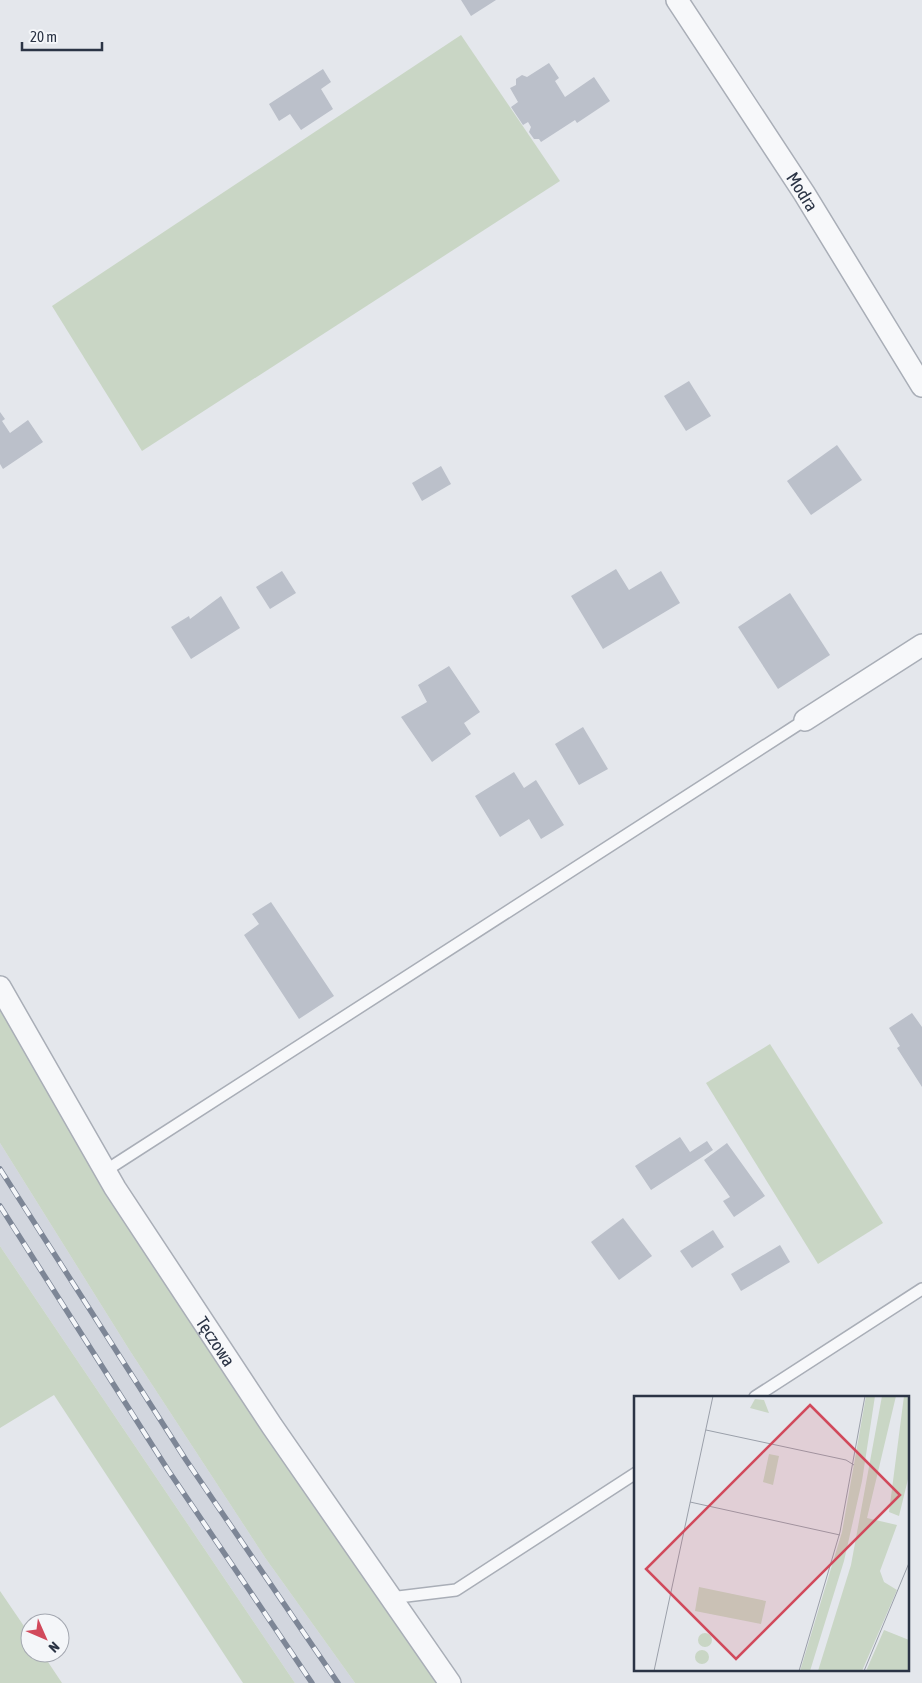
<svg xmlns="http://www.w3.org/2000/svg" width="922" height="1683" font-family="'Asap Condensed',sans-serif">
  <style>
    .built { fill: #d2d6de }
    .green { fill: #c9d6c5 }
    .building { fill: #bbc0ca }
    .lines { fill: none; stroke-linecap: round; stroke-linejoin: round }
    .lane-casing { stroke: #a9aeb7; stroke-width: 14 }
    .street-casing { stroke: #a9aeb7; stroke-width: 24 }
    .lane { stroke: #f7f8fa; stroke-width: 11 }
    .street { stroke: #f7f8fa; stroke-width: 21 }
    .rail-casing { stroke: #7d8696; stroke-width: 5.5 }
    .rail { stroke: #f4f6f9; stroke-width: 4; stroke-dasharray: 11; stroke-linecap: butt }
    .labels { text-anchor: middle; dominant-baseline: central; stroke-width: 4; stroke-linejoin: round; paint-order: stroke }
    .street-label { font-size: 18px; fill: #2b3445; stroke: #f4f6f9 }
    .inset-road { fill: none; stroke: #9a9fa9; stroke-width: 1 }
    .view { fill: #d1495b; fill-opacity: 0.15; stroke: #d1495b; stroke-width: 2.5 }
    .inset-edge { fill: none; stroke: #2b3445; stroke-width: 2.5 }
  </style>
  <rect width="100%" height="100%" fill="#e4e7ec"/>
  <polygon class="built" points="0,1143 130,1351 266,1559 355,1683 295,1683 0,1246"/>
  <g class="green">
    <polygon points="461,35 560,181 142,451 52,306"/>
    <polygon points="0,1002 441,1683 355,1683 266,1559 130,1351 0,1143"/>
    <polygon points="770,1044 883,1223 818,1264 706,1083"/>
    <polygon points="0,1246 295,1683 243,1683 54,1395 0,1428"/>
    <polygon points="0,1591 30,1635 30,1653 42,1653 62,1683 0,1683"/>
  </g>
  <g class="building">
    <polygon points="461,0 496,0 471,16"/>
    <polygon points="549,63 559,78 555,81 565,97 594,77 610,101 577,123 575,120 541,142 539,139 534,139 529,132 531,127 528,122 523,125 511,107 518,102 510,88 516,85 516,79 522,75 527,77"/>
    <polygon points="323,69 331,82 321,89 333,109 301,130 290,114 279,121 269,104"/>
    <polygon points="689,381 711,416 686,431 664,396"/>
    <polygon points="0,412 5,419 2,421 10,433 28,420 43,442 3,469 0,464"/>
    <polygon points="837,445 862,480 811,515 787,481"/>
    <polygon points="441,466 451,484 422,501 412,483"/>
    <polygon points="616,569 629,590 661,571 680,603 603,649 571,596"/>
    <polygon points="282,571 296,593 270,609 256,587"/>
    <polygon points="790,593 830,655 778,689 738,627"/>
    <polygon points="221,596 240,628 191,659 171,627 189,616 190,619"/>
    <polygon points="449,666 480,712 464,723 471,734 432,762 401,717 427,702 418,685"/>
    <polygon points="583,727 608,769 579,785 555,744"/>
    <polygon points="514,772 524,788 536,780 564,825 541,839 529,819 500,837 475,796"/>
    <polygon points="271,902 334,996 299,1019 244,935 259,924 252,914"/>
    <polygon points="912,1013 922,1027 922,1087 897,1048 900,1046 889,1028"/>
    <polygon points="680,1137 690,1152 707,1141 713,1150 651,1190 635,1166"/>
    <polygon points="727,1143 765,1196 734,1217 723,1201 730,1197 704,1160"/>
    <polygon points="623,1218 652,1256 619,1280 591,1242"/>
    <polygon points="713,1230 724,1247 692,1268 680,1251"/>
    <polygon points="780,1245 790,1262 741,1291 731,1274"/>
  </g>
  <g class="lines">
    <g class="lane-casing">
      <g id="lane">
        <polyline points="105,1171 805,720"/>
        <polyline points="755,1397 922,1289"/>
        <polyline points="390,1598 456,1590 636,1473"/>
      </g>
    </g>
    <g class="street-casing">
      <g id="street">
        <path id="s1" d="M677,0L804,193L922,386"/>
        <polyline points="805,720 922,645"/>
        <path id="s2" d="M0,987L115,1188L272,1426L450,1683"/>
      </g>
    </g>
    <use href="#lane" class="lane"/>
    <use href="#street" class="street"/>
    <g class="rail-casing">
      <g id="rail">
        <polyline points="0,1169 186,1460 338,1683"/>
        <polyline points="0,1206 168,1470 312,1683"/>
      </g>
    </g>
    <use href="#rail" class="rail"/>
  </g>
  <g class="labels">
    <g class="street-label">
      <text stroke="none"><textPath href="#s1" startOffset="229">Modra</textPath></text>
      <text stroke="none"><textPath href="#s2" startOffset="415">Tęczowa</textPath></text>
    </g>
  </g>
  <g transform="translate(634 1396)">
    <rect width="275" height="275" fill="#e4e7ec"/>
    <path d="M232,0H241L228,85L210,165L176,275H166L208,136ZM248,0H262L233,122L263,129L246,175L250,186L263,194L228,275H184L217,169ZM270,0H275V79L265,120L255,116ZM121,3L130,4L135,17L116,12ZM135,58L145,60L139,89L129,86ZM65,191L132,205L127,228L61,215ZM250,234L275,244V275H232ZM64 244a7 7 0 1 1 14 0a7 7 0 1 1-14 0ZM61 261a7 7 0 1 1 14 0a7 7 0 1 1-14 0Z" fill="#c9d6c5"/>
    <path class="inset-road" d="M72,34L212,64L220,69M56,106L206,139M20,275L79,0M165,275L206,136L231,0M230,275L275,167"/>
    <path class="view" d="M176,9L266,99L102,263L12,173Z"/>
    <rect width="275" height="275" class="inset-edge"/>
  </g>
  <g transform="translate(45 1638) rotate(135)"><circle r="24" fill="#f4f6f9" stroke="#a4a8b1"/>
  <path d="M0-4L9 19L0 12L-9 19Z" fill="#d1495b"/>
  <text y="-8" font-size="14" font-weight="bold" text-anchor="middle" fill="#2b3445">N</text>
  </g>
  <path d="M22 42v8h80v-8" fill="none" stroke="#2b3445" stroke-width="2.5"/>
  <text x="30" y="42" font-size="15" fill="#2b3445" stroke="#f4f6f9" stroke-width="4" paint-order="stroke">20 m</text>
</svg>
